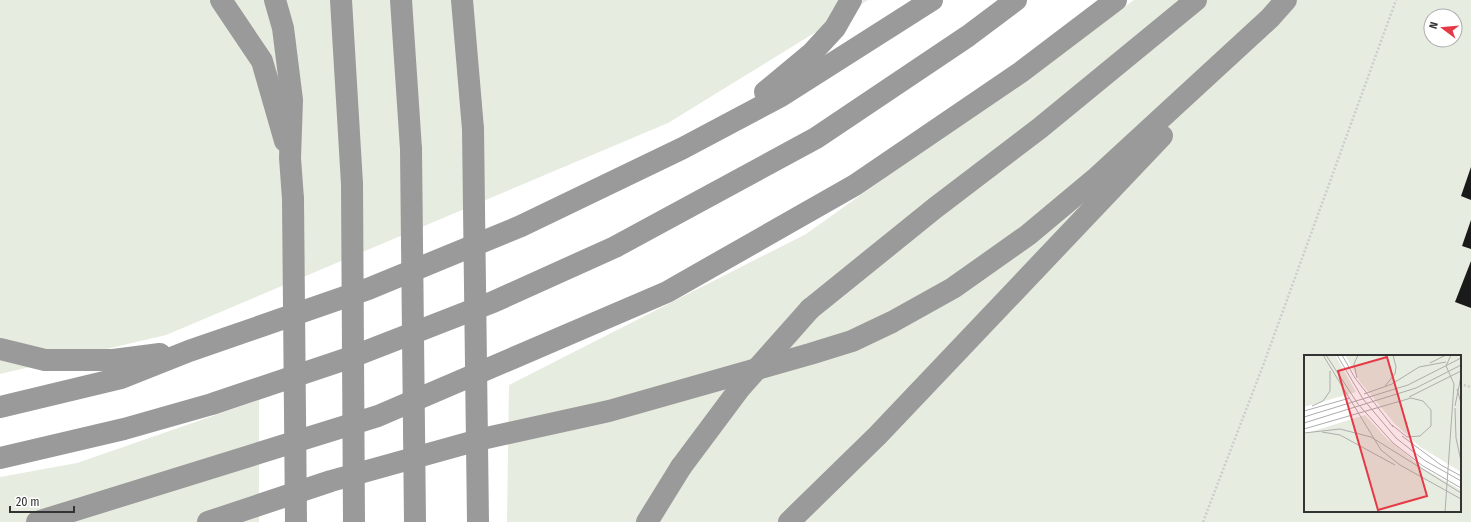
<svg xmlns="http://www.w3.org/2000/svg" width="1471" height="522" font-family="'Fira Sans Condensed',sans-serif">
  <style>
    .green { fill: #e6ecdf; fill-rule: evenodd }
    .building { fill: #1a1a1a }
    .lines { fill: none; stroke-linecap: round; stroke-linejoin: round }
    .path { stroke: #cdcdcd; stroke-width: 2.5; stroke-dasharray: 2 2; stroke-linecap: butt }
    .highway { stroke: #9a9a9a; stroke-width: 22 }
    .highway-bridge { stroke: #9a9a9a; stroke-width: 22 }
    .inset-road { fill: none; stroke: #adadad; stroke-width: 1 }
    .view { fill: #e63946; fill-opacity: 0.15; stroke: #e63946; stroke-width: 2 }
    .inset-edge { fill: none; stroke: #333; stroke-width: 2 }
  </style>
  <rect width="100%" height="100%" fill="#fff"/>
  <g class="green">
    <polygon points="0,0 868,0 668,123 166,335 0,374"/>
    <path d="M1134,0H1471V522H507L509,385L806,234ZM1431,16H1455V40H1431ZM1305,356H1460V511H1305Z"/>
    <polygon points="259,400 259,522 0,522 0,477 77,463"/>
  </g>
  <g class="building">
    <polygon points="1471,167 1471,200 1461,196"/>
    <polygon points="1471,220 1471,249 1462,246"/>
    <polygon points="1471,261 1471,308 1455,302"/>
  </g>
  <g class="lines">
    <g class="path">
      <polyline points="1460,384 1471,387"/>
      <polyline points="1203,522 1264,363 1396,0"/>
    </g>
    <g class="highway">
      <polyline points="221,0 262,61 285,141"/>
      <polyline points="275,0 283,28 292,100 290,158 293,199"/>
      <polyline points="341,0 352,184"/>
      <polyline points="401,0 411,149"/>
      <polyline points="462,0 473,129"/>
      <polyline points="765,92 812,53 835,28 851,0"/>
      <polyline points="810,309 935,208 1040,128 1196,0"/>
      <polyline points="0,349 45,360 113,360 160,354"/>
      <polyline points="0,407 121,378 189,351 368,289 521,226 683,148 781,96 932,0"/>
      <polyline points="0,458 124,429 212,404 349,358 493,302 615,247 816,138 968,36 1016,0"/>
      <polyline points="37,522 378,416 667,292 855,185 1021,72 1116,0"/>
      <polyline points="208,522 331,481 482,439 609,411 810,354 852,341 892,322 953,288 1028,235 1095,179 1270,18 1286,0"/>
      <polyline points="647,522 681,467"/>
      <polyline points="789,522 878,435 1162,136"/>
    </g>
    <g class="highway-bridge">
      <polyline points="473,129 478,522"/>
      <polyline points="411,149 415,522"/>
      <polyline points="352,184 354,522"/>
      <polyline points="293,199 296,522"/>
      <polyline points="681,467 740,388 810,309"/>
    </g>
  </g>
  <g transform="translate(1304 355)">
    <rect width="157" height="157" fill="#fff"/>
    <path d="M0,0H31L52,37L0,52ZM41,0H157V117L115,91L90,68L56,27ZM61,60L83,84L119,113L157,135V157H0V79Z" fill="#e6ecdf"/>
    <path class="inset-road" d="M19,0L77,95L96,110L157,144M22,0L54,49L89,88L119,111L157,133M33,0L59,44L92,83L120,105L157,126M38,0L51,23L89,72M126,8L142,0M53,23L50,9L54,0M81,31L91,19L92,12L89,0M153,34L157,48M60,39L88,29L115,12L142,7M105,42L157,16M8,51L19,46L26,36V16M151,51L157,21M151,53L152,83L157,106M0,56L46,43M0,62L104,30L157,3M0,68L112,33L157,10M0,74L107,43L119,46L127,55V71L116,81L103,82L88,70M18,77L36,80L91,110M0,78L36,74L67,82L157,138M98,81L137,110L157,121M141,157L150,29L142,11L147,0"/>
    <path class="view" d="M83,2L123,141L74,155L34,16Z"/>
    <rect width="157" height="157" class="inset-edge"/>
  </g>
  <g transform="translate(1443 28) rotate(286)"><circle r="19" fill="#ffffff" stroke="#adadad"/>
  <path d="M0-3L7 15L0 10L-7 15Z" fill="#e63946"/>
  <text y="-6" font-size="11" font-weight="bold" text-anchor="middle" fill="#333333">N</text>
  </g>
  <path d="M10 506v6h64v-6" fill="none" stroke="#333333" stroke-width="2"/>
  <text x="16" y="506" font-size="12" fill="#333333" stroke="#ffffff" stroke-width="3" paint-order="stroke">20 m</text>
</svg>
